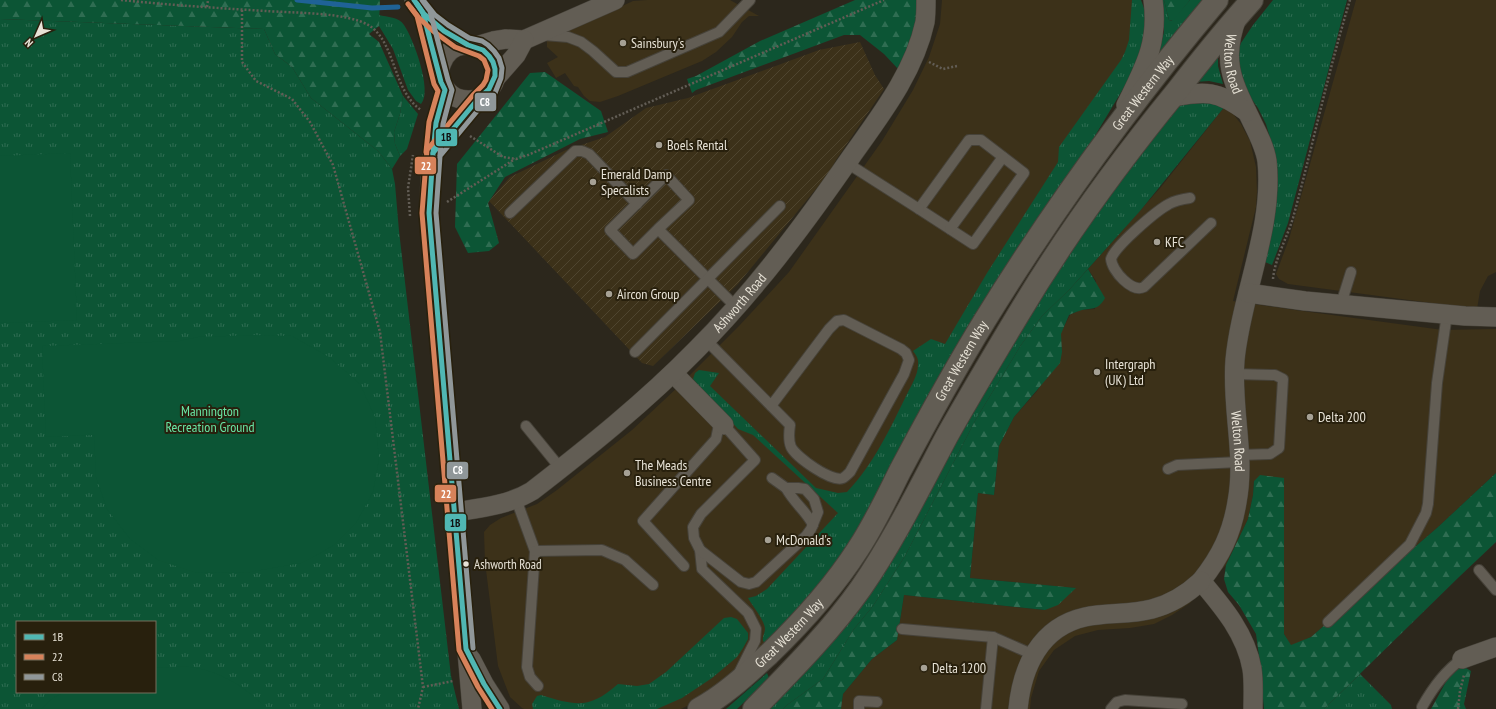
<svg xmlns="http://www.w3.org/2000/svg" width="1496" height="709" font-family="'PT Sans Narrow',sans-serif">
  <style>
    .built { fill: #3c3119 }
    .industrial { fill: url(#industrial-furrows) }
    .grass { fill: url(#grass-tufts); fill-rule: evenodd }
    .forest { fill: url(#forest-firs) }
    .pitch { fill: #0c5535 }
    .lines { fill: none; stroke-linecap: round; stroke-linejoin: round }
    .stream { stroke: #1f6296; stroke-width: 5 }
    .service-casing { stroke: #464239; stroke-width: 12 }
    .minor-casing { stroke: #464239; stroke-width: 20 }
    .secondary-casing { stroke: #464239; stroke-width: 24 }
    .path { stroke: #625d55; stroke-width: 2.5; stroke-dasharray: 2 2; stroke-linecap: butt }
    .service { stroke: #625d54; stroke-width: 10 }
    .minor { stroke: #625d54; stroke-width: 19 }
    .secondary { stroke: #625d54; stroke-width: 22 }
    .bus-1-casing { stroke: #28200d; stroke-width: 8 }
    .bus-2-casing { stroke: #28200d; stroke-width: 8 }
    .bus-3-casing { stroke: #28200d; stroke-width: 8 }
    .bus-1 { stroke: #50b7b3; stroke-width: 5 }
    .bus-2 { stroke: #d7825a; stroke-width: 5 }
    .bus-3 { stroke: #909799; stroke-width: 5 }
    .poi-dot { fill: #a6a195; stroke: #28200d; stroke-width: 1.5 }
    .bus-dot { fill: #e7e2d6; stroke: #28200d; stroke-width: 1.5 }
    .labels { text-anchor: middle; dominant-baseline: central; stroke-width: 4; stroke-linejoin: round; paint-order: stroke }
    .bus-label { font-size: 13px; fill: #e7e2d6; stroke: #28200d; text-anchor: start }
    .poi-label { font-size: 14px; fill: #e7e2d6; stroke: #28200d; text-anchor: start }
    .street-label { font-size: 14px; fill: #e7e2d6; stroke: #28200d }
    .park-label { font-size: 14px; fill: #69e6a5; stroke: #28200d }
    .line-badge { stroke: #28200d; stroke-width: 1.5 }
    .badge-label { font-size: 11px; text-anchor: middle; font-weight: bold; fill: #fff }
    .pale-badge-label { font-size: 11px; text-anchor: middle; font-weight: bold; fill: #111 }
  </style>
  <defs>
    <pattern id="industrial-furrows" width="10" height="10" patternUnits="userSpaceOnUse"><rect width="10" height="10" fill="#3c3119"/><path d="M-1 1l2-2M0 10L10 0M9 11l2-2" fill="none" stroke="#4f452f"/></pattern>
    <pattern id="grass-tufts" width="24" height="20" patternUnits="userSpaceOnUse"><rect width="24" height="20" fill="#0c5535"/><path d="M3 7l-1-3M5 7V3M7 7l1-3M15 17l-1-3M17 17v-4M19 17l1-3" fill="none" stroke="#2f6d52"/></pattern>
    <pattern id="forest-firs" width="22" height="20" patternUnits="userSpaceOnUse"><rect width="22" height="20" fill="#0c5535"/><path d="M5 1l3.5 6h-7zM16 11l3.5 6h-7z" fill="#2f6d52"/></pattern>
  </defs>
  <rect width="100%" height="100%" fill="#2c271c"/>
  <g class="built">
    <polygon points="647,0 730,0 759,16 749,16 742,22 732,37 716,52 702,61 618,96 600,102 590,101 584,96 578,87 574,86 565,73 556,78 547,63 558,57 547,47 547,41 633,1"/>
    <polygon points="942,0 1141,0 1145,44 784,628 715,692 681,709 524,709 522,708 510,697 498,666 485,562 484,532 490,525 501,518 537,504 557,490 632,430 678,387 739,326 789,272 882,141 913,90 929,57 940,24"/>
    <polygon points="1356,0 1496,0 1496,272 1488,276 1480,291 1477,309 1288,284 1279,279 1276,274 1289,239"/>
    <polygon points="1226,105 1241,124 1250,141 1256,167 1257,191 1256,207 1233,301 1295,310 1443,330 1496,329 1496,473 1438,527 1311,637 1291,646 1284,634 1284,478 1254,481 1253,495 1248,519 1226,565 1190,603 1172,615 1154,624 1130,628 1098,630 1075,636 1054,650 1039,671 1031,698 1030,709 841,709 843,694 872,659 897,640 904,595 1045,610 1075,588 970,578 978,493 994,495 999,446 1014,417 1037,391 1062,352 1060,334 1070,315 1080,310 1095,309 1096,281 1088,269 1161,187"/>
  </g>
  <polygon class="industrial" points="860,42 875,75 884,89 836,160 829,173 738,284 653,366 642,363 489,201 510,177 566,150 605,137 646,108 688,98 819,50"/>
  <g class="grass">
    <path d="M1132,0H1141L1145,11V44L1135,69L847,549L784,628L765,643L763,641C762,637 765,633 765,629C765,621 752,605 748,598L756,596L767,589L838,513L753,435L738,429L693,379L695,373L699,370L719,373L710,386L816,488L838,493L847,492C873,465 890,429 906,396C911,386 918,375 918,365C919,359 916,355 913,351L931,339L945,344L987,273L1058,162L1059,147L1121,60L1125,52L1129,40Z"/>
    <polygon points="1161,0 1164,0 1169,20 1172,21 1190,0 1204,0 1162,55 1158,55 1164,32 1164,16"/>
    <polygon points="1273,0 1347,0 1288,223 1272,265 1265,262 1275,155 1266,124 1258,108 1241,84 1236,55 1241,43 1253,25"/>
    <path d="M379,15C387,17 399,17 404,25C413,38 433,91 421,104L416,101L408,90L393,49L379,26Z"/>
    <path d="M0,19L264,29L275,54L292,67L311,98L378,151L392,169L395,184L399,231L451,676L459,709H0ZM17,622H155V692H17Z"/>
    <polygon points="1218,53 1218,66 1223,84 1209,81 1194,82"/>
    <polygon points="403,96 418,114 407,149 400,156 395,144 394,132 400,114"/>
    <polygon points="1189,100 1226,105 1140,211 1069,290 1042,316 1021,345 976,419 905,556 873,606 854,629 823,679 787,705 783,709 768,709 985,387 1034,305 1124,173 1179,104"/>
    <path d="M731,617L737,619L748,633V639L743,648L737,657L712,678L682,698L657,709H533L532,704L537,696L541,695C576,706 590,709 618,684L637,686L649,684L666,672L724,618Z"/>
    <polygon points="767,673 769,678 737,709 726,709"/>
    <polygon points="1360,674 1391,705 1392,709 1324,709"/>
  </g>
  <g class="forest">
    <polygon points="0,0 380,0 379,26 369,34 379,42 403,96 400,114 394,132 395,144 400,156 392,169 378,151 311,98 292,67 275,54 264,29 0,19"/>
    <polygon points="855,0 920,0 914,41 900,71 884,54 860,35 844,35 696,90 692,93 687,79 696,76 760,41"/>
    <polygon points="1164,0 1190,0 1173,21 1169,20"/>
    <polygon points="545,72 601,111 608,132 580,139 505,177 488,203 499,243 489,251 468,253 455,227 457,164 530,73"/>
    <path d="M1088,269L1105,298C1097,312 1091,307 1079,311C1076,312 1073,313 1069,315L1061,334L1062,352L1060,363L1014,417L999,446L994,495L978,493L970,578L1076,588L1058,605L1045,610L904,595L897,640L872,659L843,694L841,709H783L787,705L823,679L854,629L873,606L905,556L976,419L1021,345L1042,316L1069,290Z"/>
    <polygon points="1496,473 1496,542 1459,577 1324,709 1264,709 1259,656 1256,634 1239,605 1228,592 1224,579 1226,565 1248,519 1253,495 1254,481 1260,475 1284,478 1284,634 1291,645 1311,637 1438,527"/>
    <polygon points="1461,665 1471,671 1464,704 1466,709 1431,709 1447,680"/>
  </g>
  <g class="pitch">
    <polygon points="70,153 77,320 0,323 0,156"/>
    <polygon points="254,335 292,336 329,357 360,384 375,417 379,459 373,492 356,523 334,545 315,556 301,563 244,573 194,572 158,560 130,539 107,509 96,477 94,435 46,437 42,346 179,341 198,337"/>
    <path d="M169,667C177,667 188,666 196,668C224,673 248,689 267,709H41L53,698L64,692H155V668Z"/>
  </g>
  <g class="lines">
    <polyline class="stream" points="297,0 372,8 398,7"/>
    <g class="service-casing">
      <g id="service">
        <polyline points="544,35 568,37 581,42 593,51 616,72 627,72 719,32 750,0"/>
        <polygon points="969,140 981,140 1024,173 973,244 919,209"/>
        <polyline points="847,163 919,209"/>
        <path d="M1190,198C1183,199 1176,200 1169,204C1156,211 1115,246 1111,259C1112,271 1132,293 1144,287L1211,223"/>
        <polyline points="510,213 575,151 582,151 589,154 637,204"/>
        <polyline points="658,229 689,200 666,175 610,230 633,254 658,229 735,306"/>
        <polyline points="950,229 1003,157"/>
        <polyline points="1341,304 1351,272"/>
        <path d="M706,340L790,425C789,432 788,440 791,447C796,457 832,483 843,478C845,477 848,474 850,472L904,374L909,360L906,353L901,349L844,320L837,321L829,329L771,406"/>
        <polyline points="635,352 780,206"/>
        <polyline points="1234,374 1275,375 1283,379 1279,448 1270,454 1239,455"/>
        <polyline points="724,425 755,460 701,514 693,527 694,538 700,550 702,569 748,613 756,629 755,641 740,671"/>
        <polyline points="526,426 561,469"/>
        <polyline points="1168,469 1177,465 1239,462"/>
        <path d="M786,488C794,503 807,512 813,525"/>
        <polyline points="516,499 535,551 527,667 530,677 538,686"/>
        <polyline points="700,550 741,582 749,584 756,582 806,536 811,529 818,512 814,499 805,489 798,488 786,488 772,478"/>
        <polyline points="535,551 602,550 625,560 653,585"/>
        <polyline points="684,566 643,521 716,439 720,420"/>
        <polyline points="1479,570 1496,590"/>
        <polyline points="1328,622 1410,544 1426,513 1428,504 1437,383 1447,314"/>
        <polyline points="902,629 993,637 1034,655"/>
        <path d="M1422,707C1432,689 1445,671 1462,659"/>
        <polyline points="859,709 859,701 877,702"/>
        <polyline points="986,709 993,637"/>
        <polyline points="1111,709 1117,702 1125,700 1182,704"/>
      </g>
    </g>
    <g class="minor-casing">
      <g id="minor">
        <path d="M414,0C426,20 447,34 467,45"/>
        <path d="M423,13L441,82C450,98 460,102 478,99"/>
        <path id="s1" d="M1237,18C1220,63 1234,84 1253,124C1259,136 1265,148 1267,161C1274,228 1241,295 1235,360C1231,408 1246,455 1237,502C1232,533 1221,556 1201,581C1223,607 1246,634 1252,669C1254,682 1253,696 1253,709"/>
        <polyline points="476,46 493,41 506,39 524,40 615,0"/>
        <polyline points="494,80 516,55 524,40"/>
        <path d="M445,90C432,129 430,172 429,213L472,709"/>
        <path d="M1172,97C1206,91 1217,90 1247,112"/>
        <path d="M1126,105C1144,68 1159,43 1153,0"/>
        <path d="M433,153L478,99C531,66 450,12 439,73"/>
        <polyline points="1248,293 1305,301 1465,316 1496,317"/>
        <polyline points="673,373 724,425"/>
        <path id="s2" d="M455,512C481,508 509,505 532,491C589,447 645,402 696,350C754,292 804,225 851,157C880,116 914,73 925,22C926,15 926,7 926,0"/>
        <polyline points="471,659 484,684 500,709"/>
        <polyline points="1462,659 1496,647"/>
        <path d="M1018,709C1022,667 1040,627 1085,617C1106,612 1130,615 1152,609C1171,604 1187,594 1201,581"/>
      </g>
    </g>
    <g class="secondary-casing">
      <g id="secondary">
        <path id="s3" d="M699,709C725,695 747,674 769,654C802,622 833,588 858,549C874,525 887,497 900,471C927,420 955,369 985,320C1054,208 1132,101 1217,0"/>
        <path d="M754,709C792,670 830,632 861,588C894,540 920,487 947,436C970,395 994,355 1018,315C1065,236 1119,162 1177,91C1201,60 1226,29 1252,0"/>
      </g>
    </g>
    <g class="path">
      <path d="M121,0C169,5 217,8 266,11C293,13 348,12 370,26C396,44 393,91 421,110"/>
      <polyline points="207,7 208,0"/>
      <polyline points="242,10 242,62 256,81 292,99 310,122 333,165 380,332 423,687 418,709"/>
      <polyline points="929,62 943,69 957,66"/>
      <polyline points="470,136 503,157 516,159 528,155 884,0"/>
      <polyline points="447,202 515,159"/>
      <polyline points="410,216 408,188 413,155"/>
      <path d="M1273,279C1275,258 1287,238 1293,218C1313,145 1328,72 1350,0"/>
      <polyline points="423,687 453,681"/>
      <polyline points="1458,709 1460,691 1464,675"/>
    </g>
    <use href="#service" class="service"/>
    <use href="#minor" class="minor"/>
    <use href="#secondary" class="secondary"/>
    <g class="bus-1-casing">
      <g id="bus-1">
        <polyline points="414,0 424,14 444,31 468,45 483,50 489,56 493,62 495,69 495,76 489,89 478,99 433,153 429,213 466,649 484,684 500,709"/>
        <polyline points="417,4 423,13 441,82 445,90 436,123 433,153"/>
      </g>
    </g>
    <g class="bus-2-casing">
      <g id="bus-2">
        <polyline points="408,4 419,18 433,31 455,47 479,56 484,60 488,70 486,80 483,85 473,95 427,150 422,213 459,650 478,687 492,709"/>
        <polyline points="411,8 417,16 434,84 438,91 429,122 426,152"/>
      </g>
    </g>
    <g class="bus-3-casing">
      <g id="bus-3">
        <polyline points="422,0 430,11 448,80 452,90 443,124 440,155"/>
        <polyline points="423,0 435,15 448,25 469,38 482,41 488,45 494,51 499,58 502,68 501,78 495,93 483,104 440,156 436,213 473,648"/>
      </g>
    </g>
    <use href="#bus-1" class="bus-1"/>
    <use href="#bus-2" class="bus-2"/>
    <use href="#bus-3" class="bus-3"/>
  </g>
  <g class="poi-dot">
    <circle cx="623" cy="43" r="4"/>
    <circle cx="659" cy="145" r="4"/>
    <circle cx="593" cy="182" r="4"/>
    <circle cx="1157" cy="242" r="4"/>
    <circle cx="609" cy="294" r="4"/>
    <circle cx="1097" cy="372" r="4"/>
    <circle cx="1310" cy="417" r="4"/>
    <circle cx="627" cy="473" r="4"/>
    <circle cx="768" cy="540" r="4"/>
    <circle cx="924" cy="668" r="4"/>
  </g>
  <circle class="bus-dot" cx="466" cy="564" r="3.5"/>
  <g class="labels">
    <g class="bus-label">
      <text x="474" y="564">Ashworth Road</text>
    </g>
    <g class="poi-label">
      <text x="631" y="43">Sainsbury's</text>
      <text x="667" y="145">Boels Rental</text>
      <text x="601" y="174">Emerald Damp<tspan x="601" dy="16">Specalists</tspan></text>
      <text x="1165" y="242">KFC</text>
      <text x="617" y="294">Aircon Group</text>
      <text x="1105" y="364">Intergraph<tspan x="1105" dy="16">(UK) Ltd</tspan></text>
      <text x="1318" y="417">Delta 200</text>
      <text x="635" y="465">The Meads<tspan x="635" dy="16">Business Centre</tspan></text>
      <text x="776" y="540">McDonald's</text>
      <text x="932" y="668">Delta 1200</text>
    </g>
    <g class="street-label">
      <text stroke="none"><textPath href="#s1" startOffset="47">Welton Road</textPath></text>
      <text stroke="none"><textPath href="#s3" startOffset="766">Great Western Way</textPath></text>
      <text stroke="none"><textPath href="#s2" startOffset="361">Ashworth Road</textPath></text>
      <text stroke="none"><textPath href="#s3" startOffset="442">Great Western Way</textPath></text>
      <text stroke="none"><textPath href="#s1" startOffset="435">Welton Road</textPath></text>
      <text stroke="none"><textPath href="#s3" startOffset="118">Great Western Way</textPath></text>
    </g>
    <g class="park-label">
      <text x="210" y="411">Mannington<tspan x="210" dy="16">Recreation Ground</tspan></text>
    </g>
  </g>
  <g class="line-badge">
    <rect x="474" y="92" width="23" height="20" rx="4" fill="#909799"/>
    <rect x="435" y="128" width="23" height="19" rx="4" fill="#50b7b3"/>
    <rect x="414" y="156" width="23" height="19" rx="4" fill="#d7825a"/>
    <rect x="446" y="461" width="23" height="19" rx="4" fill="#909799"/>
    <rect x="434" y="484" width="23" height="19" rx="4" fill="#d7825a"/>
    <rect x="444" y="513" width="23" height="19" rx="4" fill="#50b7b3"/>
  </g>
  <g class="badge-label">
    <text x="485" y="106">C8</text>
    <text x="426" y="170">22</text>
    <text x="458" y="474">C8</text>
    <text x="446" y="498">22</text>
  </g>
  <g class="pale-badge-label">
    <text x="446" y="141">1B</text>
    <text x="455" y="527">1B</text>
  </g>
  <rect x="16" y="621" width="140" height="72" fill="#28200d" stroke="#746e5d"/>
  <rect x="24" y="634" width="20" height="6" fill="#50b7b3" stroke="#746e5d"/>
  <text x="52" y="641" font-size="12" fill="#e7e2d6">1B</text>
  <rect x="24" y="654" width="20" height="6" fill="#d7825a" stroke="#746e5d"/>
  <text x="52" y="661" font-size="12" fill="#e7e2d6">22</text>
  <rect x="24" y="674" width="20" height="6" fill="#909799" stroke="#746e5d"/>
  <text x="52" y="681" font-size="12" fill="#e7e2d6">C8</text>
  <g transform="translate(36 36) rotate(225)" stroke="#28200d" stroke-width="3" paint-order="stroke">
  <path d="M0-3L7 15L0 10L-7 15Z" fill="#e7e2d6"/>
  <text y="-6" font-size="11" font-weight="bold" text-anchor="middle" fill="#e7e2d6">N</text>
  </g>
</svg>
